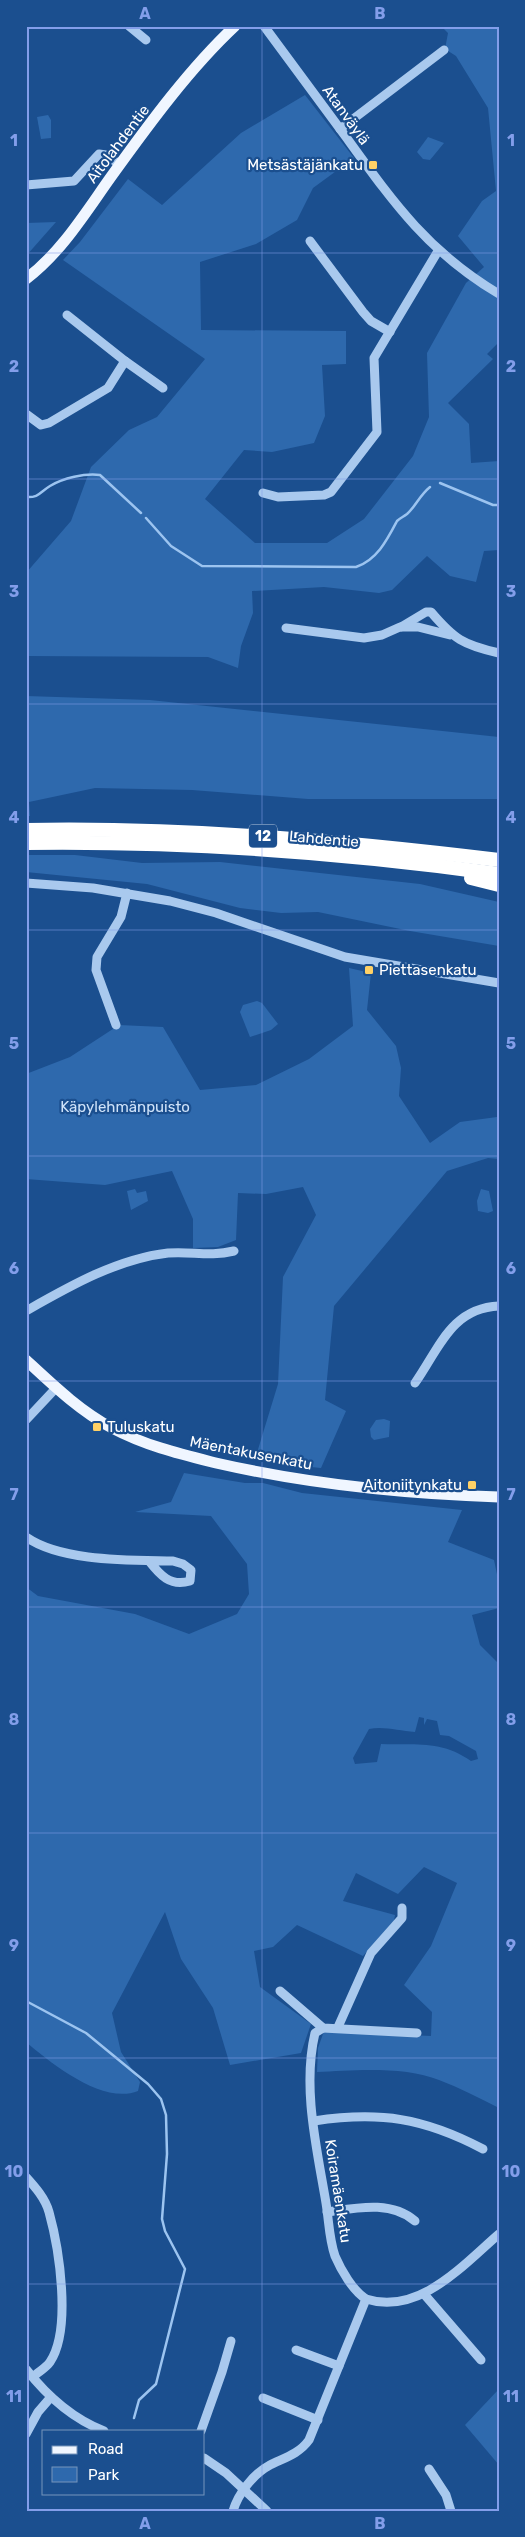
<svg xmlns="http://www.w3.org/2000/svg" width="525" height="2537" font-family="Rubik,sans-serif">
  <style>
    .green { fill: #2e69ad; fill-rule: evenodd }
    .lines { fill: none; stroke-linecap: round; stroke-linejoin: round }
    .stream { stroke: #9cc4f0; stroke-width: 2.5 }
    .minor { stroke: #a9c9ee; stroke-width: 9 }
    .major { stroke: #f0f6ff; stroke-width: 11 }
    .highway { stroke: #fff; stroke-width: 14 }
    .grid { fill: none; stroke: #839eea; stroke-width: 1; stroke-opacity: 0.55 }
    .poi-dot { fill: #ffd166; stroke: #1b4f8f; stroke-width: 2 }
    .labels { text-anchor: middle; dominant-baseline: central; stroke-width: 4.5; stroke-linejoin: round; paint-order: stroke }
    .shield { fill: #1b4f8f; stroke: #bbcadd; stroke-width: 1 }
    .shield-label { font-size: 14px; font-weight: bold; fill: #fff }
    .street-label { font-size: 15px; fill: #fff; stroke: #1b4f8f }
    .poi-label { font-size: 15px; fill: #fff; stroke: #1b4f8f; text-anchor: end }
    .park-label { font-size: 15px; fill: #cfe3fa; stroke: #1b4f8f }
    .neatline { fill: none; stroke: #839eea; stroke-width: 2 }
    .grid-label { font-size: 16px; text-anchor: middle; font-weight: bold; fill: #839eea }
  </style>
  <rect width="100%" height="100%" fill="#1b4f8f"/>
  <g class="green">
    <polygon points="441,26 499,26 499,342 487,354 493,359 448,403 469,424 471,463 499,461 499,550 484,551 476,582 450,576 427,556 392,590 379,593 324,587 252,591 253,613 241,646 238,668 208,657 26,656 26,573 71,521 91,467 129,430 157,417 205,359 63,260 80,242 128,179 162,205 241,133 305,95 354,158 313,188 297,220 256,244 200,262 201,330 346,331 346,364 322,365 325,416 314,443 272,452 244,450 205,499 255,543 327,543 364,519 413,456 429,417 427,353 466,283 484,267 458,236 482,201 496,191 488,108 456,56 445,49 448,33"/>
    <polygon points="48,115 51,120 51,138 41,139 37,117"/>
    <polygon points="428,137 444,143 430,160 423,159 417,152"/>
    <polygon points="56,222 26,256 26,223"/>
    <polygon points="26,696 150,700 499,737 499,799 308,799 192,790 95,788 29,802 30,816 26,816"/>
    <polygon points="26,855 75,855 142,863 220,862 420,884 499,902 499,946 410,931 318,912 281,913 240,908 147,884 26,872"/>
    <polygon points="349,968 371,973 367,1010 396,1046 401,1068 399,1096 430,1143 460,1122 497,1117 499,1159 488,1158 447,1171 334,1306 325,1400 346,1411 321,1468 291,1465 256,1456 278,1384 283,1277 316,1215 303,1187 266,1194 238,1193 236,1240 218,1247 193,1248 193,1219 172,1171 105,1185 26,1179 26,1074 70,1057 119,1025 163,1027 200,1090 256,1085 309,1059 353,1026"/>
    <polygon points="257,1001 262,1003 278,1024 271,1030 250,1037 240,1012 243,1005"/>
    <polygon points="135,1189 137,1193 146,1191 148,1201 131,1210 127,1191"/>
    <polygon points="481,1189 489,1191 493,1211 488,1213 478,1211 477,1201"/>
    <polygon points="384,1419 390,1421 389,1437 374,1440 371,1437 370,1429 376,1420"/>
    <path d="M184,1473L245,1483H263L302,1493L462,1510L448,1542L494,1560L499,1584V1608L472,1615L480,1645L499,1664V2108C479,2098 460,2088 439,2080C406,2066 353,2070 317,2072L318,2048L324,2031L431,2036L432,2012L404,1985L431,1946L457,1883L424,1867L398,1894L356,1873L343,1901L395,1915L394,1921L363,1956L297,1925L273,1947L254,1951L260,1987L311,2024L301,2053L230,2065L213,2008L181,1959L165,1912L112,2013L121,2052L140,2082L138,2091C103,2105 52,2064 26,2042V1587L38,1596L135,1614L189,1634L237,1614L249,1594L247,1564L211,1516L135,1512L171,1502ZM419,1717L424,1718V1725L427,1719L437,1721L440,1735L449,1736L476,1751L478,1759L471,1761C442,1740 415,1745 381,1744L377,1762L355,1764L353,1758L369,1729C384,1726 399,1731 415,1732Z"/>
    <polygon points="499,2389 499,2465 465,2425"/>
  </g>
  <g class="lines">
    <g class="stream">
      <polyline points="440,483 493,505 499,505"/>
      <path d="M26,497C39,498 40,492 50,486C63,478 85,473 100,475L141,513"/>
      <path d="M146,518L171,546L202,566L356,567C377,560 387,540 397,521C400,518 403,517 407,514C416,506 419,496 430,487"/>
      <polyline points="26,2001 86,2033 148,2084 161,2099 166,2115 167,2154 162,2219 165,2231 185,2269 156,2384 139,2400 134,2418"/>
    </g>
    <g class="minor">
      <polyline points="129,26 146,40"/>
      <path d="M264,26C291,63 319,100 346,137C393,202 428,252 499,294"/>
      <polyline points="340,129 444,50"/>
      <polyline points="26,185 74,181 99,154 106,155 120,165"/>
      <polyline points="310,241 363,312 371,321 390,332"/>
      <polyline points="125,361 163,388"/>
      <polyline points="26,414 41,425 49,423 108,388 125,361 67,315"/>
      <polyline points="263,493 278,497 324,495 331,492 377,432 374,358 438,251"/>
      <path d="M401,627L426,612H431C454,639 463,645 499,653"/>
      <polyline points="286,628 364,638 382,635 400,627 418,627 450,635"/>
      <polyline points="26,883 93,888 170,901 216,913 345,957 499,983"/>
      <polyline points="116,1025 96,970 97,957 121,917 127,893"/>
      <path d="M26,1311C70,1286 117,1259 168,1253C192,1251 209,1257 234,1251"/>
      <path d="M415,1383C439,1349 451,1308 499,1306"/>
      <polyline points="26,1420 56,1388"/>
      <path d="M26,1537C62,1562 130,1560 173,1561L183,1564L191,1570L190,1581C170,1587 160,1575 149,1561"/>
      <polyline points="280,1991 323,2028 417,2033"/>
      <polyline points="338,2027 371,1953 402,1918 402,1908"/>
      <path d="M314,2121C380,2111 424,2118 483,2149"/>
      <path d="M26,2177C35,2187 45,2198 49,2212C59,2248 72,2329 50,2362C46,2368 38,2372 33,2377"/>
      <path d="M327,2212C356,2208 391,2200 415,2221"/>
      <polyline points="424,2294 481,2360"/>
      <path d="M366,2299C419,2316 464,2264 499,2234"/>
      <polyline points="296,2350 339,2366"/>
      <path d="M26,2369C47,2396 71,2418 104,2431"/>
      <polyline points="263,2398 318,2420"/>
      <polyline points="201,2431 222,2372 231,2341"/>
      <polyline points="26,2434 38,2412 51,2397"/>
      <polyline points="204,2458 226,2473 267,2511"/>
      <polyline points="429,2469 446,2495 451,2511"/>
      <path d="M233,2511C238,2494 253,2474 270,2465C284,2458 299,2454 309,2440L366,2299C353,2291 341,2270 335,2256C329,2239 329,2221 326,2203C317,2149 302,2088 315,2033L323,2028"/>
    </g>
    <g class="major">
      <path d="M26,279C62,252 87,210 113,174C149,124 190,68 235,26"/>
      <path d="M26,1360C53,1385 80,1411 112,1428C146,1446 180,1454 216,1463C308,1484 404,1494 499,1497"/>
    </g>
    <g class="highway">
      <path d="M26,830C185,827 342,841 499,860"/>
      <path d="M26,843C184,841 342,852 499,874"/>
      <polyline points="471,878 499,885"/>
    </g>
  </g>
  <path class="grid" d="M262,26V2511M26,253H499M26,479H499M26,704H499M26,930H499M26,1156H499M26,1381H499M26,1607H499M26,1833H499M26,2058H499M26,2284H499"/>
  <g class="poi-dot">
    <rect x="368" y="160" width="10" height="10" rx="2.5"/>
    <rect x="364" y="965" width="10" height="10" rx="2.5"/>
    <rect x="92" y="1422" width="10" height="10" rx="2.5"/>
    <rect x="467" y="1480" width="10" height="10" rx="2.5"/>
  </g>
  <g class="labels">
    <rect class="shield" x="249" y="824.5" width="28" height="23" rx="4"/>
    <g class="shield-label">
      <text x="263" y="836">12</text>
    </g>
    <g class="street-label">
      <text transform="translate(346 115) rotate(54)">Atanväylä</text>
      <text transform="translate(118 144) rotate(-53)">Aitolahdentie</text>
      <text transform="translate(324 839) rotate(5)">Lahdentie</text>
      <text transform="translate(251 1453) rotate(11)">Mäentakusenkatu</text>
      <text transform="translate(338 2191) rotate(81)">Koiramäenkatu</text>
    </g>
    <g class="poi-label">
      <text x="363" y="165">Metsästäjänkatu</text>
      <text x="379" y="970" text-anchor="start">Piettasenkatu</text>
      <text x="107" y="1427" text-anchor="start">Tuluskatu</text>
      <text x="462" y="1485">Aitoniitynkatu</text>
    </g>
    <g class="park-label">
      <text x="125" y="1107">Käpylehmänpuisto</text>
    </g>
  </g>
  <rect width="525" height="2537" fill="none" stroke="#1b4f8f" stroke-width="55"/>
  <rect x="42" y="2430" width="162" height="65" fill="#1b4f8f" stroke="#7695bc"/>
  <rect x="52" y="2446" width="25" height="8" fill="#f0f6ff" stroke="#7695bc"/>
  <text x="88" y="2454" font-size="15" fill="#ffffff">Road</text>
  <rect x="52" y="2467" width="25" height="15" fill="#2e69ad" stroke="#7695bc"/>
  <text x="88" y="2480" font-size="15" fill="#ffffff">Park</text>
  <rect x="28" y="28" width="470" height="2482" class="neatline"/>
  <g class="grid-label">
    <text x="145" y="19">A</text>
    <text x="380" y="19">B</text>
    <text x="14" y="146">1</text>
    <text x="511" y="146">1</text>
    <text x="14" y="372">2</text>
    <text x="511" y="372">2</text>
    <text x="14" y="597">3</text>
    <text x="511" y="597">3</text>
    <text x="14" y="823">4</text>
    <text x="511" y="823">4</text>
    <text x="14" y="1049">5</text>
    <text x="511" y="1049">5</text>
    <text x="14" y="1274">6</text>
    <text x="511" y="1274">6</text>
    <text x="14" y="1500">7</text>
    <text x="511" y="1500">7</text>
    <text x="14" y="1725">8</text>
    <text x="511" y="1725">8</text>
    <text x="14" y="1951">9</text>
    <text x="511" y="1951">9</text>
    <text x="14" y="2177">10</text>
    <text x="511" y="2177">10</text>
    <text x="14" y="2402">11</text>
    <text x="511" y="2402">11</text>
    <text x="145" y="2529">A</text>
    <text x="380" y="2529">B</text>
  </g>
</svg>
